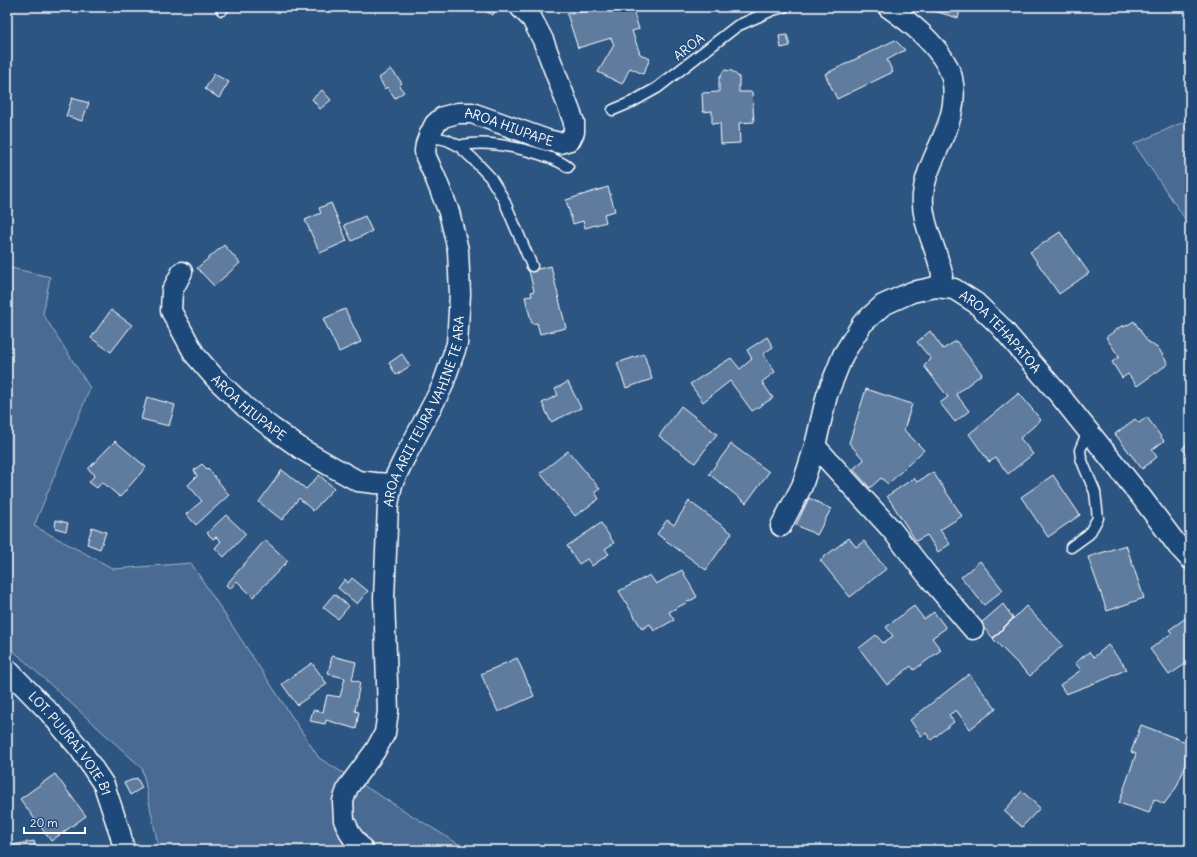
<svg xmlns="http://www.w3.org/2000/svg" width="1197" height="857" font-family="Delius,sans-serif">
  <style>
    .green { fill: #486b92; stroke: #a4b5c8 }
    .building { fill: #5e7c9f; stroke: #fff }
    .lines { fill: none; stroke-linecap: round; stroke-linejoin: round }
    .lane-casing { stroke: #fff; stroke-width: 13 }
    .street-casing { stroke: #fff; stroke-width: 23 }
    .lane { stroke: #1f4a7a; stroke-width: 10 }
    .street { stroke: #1f4a7a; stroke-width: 20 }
    .labels { text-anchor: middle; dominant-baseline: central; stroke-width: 3; stroke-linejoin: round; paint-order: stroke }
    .street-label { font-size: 13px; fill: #fff; stroke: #1f4a7a }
  </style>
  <rect width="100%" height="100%" fill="#2c5582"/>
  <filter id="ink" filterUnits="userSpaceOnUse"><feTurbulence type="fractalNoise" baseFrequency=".025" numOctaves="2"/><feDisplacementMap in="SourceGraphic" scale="8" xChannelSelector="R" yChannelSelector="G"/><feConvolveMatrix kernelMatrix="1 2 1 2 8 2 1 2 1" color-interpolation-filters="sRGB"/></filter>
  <g filter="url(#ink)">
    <g class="green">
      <polygon points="1190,119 1190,226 1134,144"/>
      <polygon points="7,267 50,277 43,314 90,388 34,526 114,569 191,563 319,758 468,850 159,850 142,768 7,645"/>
    </g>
    <g class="building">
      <polygon points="477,7 497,7 493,15"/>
      <polygon points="599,7 632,7 639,29 632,31 640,54 650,59 643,74 630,68 622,84 598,72 614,45 611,38 578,48 567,14 592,10"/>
      <polygon points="710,7 720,7 717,11"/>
      <polygon points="920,7 961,7 958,18"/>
      <polygon points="787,35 790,46 781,48 779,36"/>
      <polygon points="895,40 905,50 887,60 893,72 837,99 825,74"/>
      <polygon points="391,69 402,83 399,86 404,92 395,98 387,87 385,89 379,78"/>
      <polygon points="724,70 732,71 739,77 739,92 752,92 754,122 739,123 740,143 721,144 720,123 712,124 712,111 703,112 702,93 719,92 719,79"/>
      <polygon points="214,74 229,82 219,98 205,89"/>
      <polygon points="322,90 331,100 320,109 312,99"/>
      <polygon points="72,98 89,103 82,121 66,116"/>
      <polygon points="608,187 615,211 604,214 606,222 585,228 583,221 573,224 566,200"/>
      <polygon points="331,203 347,241 320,253 305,220 321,213 319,208"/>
      <polygon points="365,216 372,231 352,241 344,225"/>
      <polygon points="1060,232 1089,273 1059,294 1030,252"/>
      <polygon points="224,245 240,263 214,286 197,268"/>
      <polygon points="551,266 566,328 540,334 537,323 532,324 525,297 532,296 531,292 534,291 529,271"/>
      <polygon points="345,309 361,342 339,352 323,319"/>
      <polygon points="111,310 132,325 111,352 91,338"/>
      <polygon points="1134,321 1147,341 1159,349 1168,364 1137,386 1128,374 1122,378 1112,362 1119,357 1106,337 1123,325 1124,327"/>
      <polygon points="930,331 943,349 956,341 982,374 956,394 969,411 955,422 940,403 948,397 924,366 931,359 917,342"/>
      <polygon points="767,337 773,347 763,354 775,372 762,382 773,398 752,411 730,381 703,402 690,384 731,358 740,369 752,359 747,350"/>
      <polygon points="402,354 410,366 396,375 389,363"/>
      <polygon points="644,354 652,379 626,388 617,363"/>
      <polygon points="568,382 581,408 551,422 542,403 558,395 555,389"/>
      <polygon points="866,389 912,404 904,430 924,450 888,484 881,478 870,488 853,469 864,460 849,443"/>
      <polygon points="1019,393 1041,420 1020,438 1033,454 1008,474 996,458 989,462 969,434"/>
      <polygon points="147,397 175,405 169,426 141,419"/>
      <polygon points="681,406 717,434 695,463 659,436"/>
      <polygon points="1147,417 1164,441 1152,450 1157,457 1142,469 1115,434 1135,419 1139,423"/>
      <polygon points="1190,440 1190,457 1182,449"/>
      <polygon points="115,441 146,467 120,497 102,482 97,488 89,482 95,475 88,469"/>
      <polygon points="731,444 769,472 746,503 709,474"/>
      <polygon points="568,451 600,489 595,492 599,499 575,516 540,473"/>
      <polygon points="202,464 207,469 208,468 229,495 196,525 186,514 202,501 188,485 197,476 194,470"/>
      <polygon points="282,470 306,489 319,475 334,488 313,511 299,498 282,520 259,502"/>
      <polygon points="933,472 962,516 940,530 950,544 938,552 927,535 916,541 887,496 914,478 917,482"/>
      <polygon points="1053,475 1080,515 1048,537 1021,497"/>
      <polygon points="809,498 831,509 817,535 796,525"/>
      <polygon points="689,501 732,533 706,570 657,534 667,520 674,525"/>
      <polygon points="226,515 246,534 224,557 215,548 221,541 216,537 213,539 207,533"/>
      <polygon points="56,520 68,523 66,531 55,528"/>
      <polygon points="601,523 614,543 605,549 609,554 592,566 587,559 579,564 567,546"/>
      <polygon points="92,527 106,532 100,549 87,544"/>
      <polygon points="849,538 856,547 864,541 886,569 850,597 820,560"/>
      <polygon points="265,540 288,561 253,597 237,581 230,589 226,585"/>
      <polygon points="1126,545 1144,598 1107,611 1088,557"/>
      <polygon points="980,561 1003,590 984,605 961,577"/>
      <polygon points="682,570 697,597 669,612 674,620 654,631 650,624 642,629 619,591 650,575 656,584"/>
      <polygon points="352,578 368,591 357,604 338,588 345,579 348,583"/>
      <polygon points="334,594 349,606 338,619 323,607"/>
      <polygon points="1003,604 1013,618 993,638 980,624"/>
      <polygon points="914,606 924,619 934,612 946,628 932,638 941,650 914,670 911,666 887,685 859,648 876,635 883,643 893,636 886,627"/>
      <polygon points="1026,606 1063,645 1030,676 993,639"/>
      <polygon points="1190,615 1190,661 1169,675 1150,649 1172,633 1169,630"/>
      <polygon points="1108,645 1127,669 1108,678 1066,694 1060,685 1081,670 1075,663 1089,652 1094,657"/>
      <polygon points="332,656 356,662 352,680 360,682 355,711 359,712 356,729 326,720 325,724 310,721 313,710 323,712 327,695 340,697 345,678 328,674"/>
      <polygon points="517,658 534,696 498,712 481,674"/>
      <polygon points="312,663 327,684 297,705 282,684"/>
      <polygon points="969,674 996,709 970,729 956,710 949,715 954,722 931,740 926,733 921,736 910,720"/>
      <polygon points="1141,725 1186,742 1185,767 1176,788 1164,804 1154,799 1149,813 1119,803 1136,754 1131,752"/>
      <polygon points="55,774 86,816 51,841 20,799"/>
      <polygon points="137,778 142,788 130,795 124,783"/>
      <polygon points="1022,791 1040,808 1022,827 1004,811"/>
      <polygon points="34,841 36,850 7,850 7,846"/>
    </g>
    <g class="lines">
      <g class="lane-casing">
        <g id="lane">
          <polyline points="222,10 224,7"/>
          <polyline points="613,110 632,102 657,88 737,26 773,10 784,7"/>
          <polyline points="429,136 447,140 459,146 473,159 490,177 503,198 532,266"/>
          <path d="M459,146C463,145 467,144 471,144C496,141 548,153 568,167"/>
          <polyline points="1071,547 1089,534 1098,518 1095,492 1084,466 1081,458 1080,450 1088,431"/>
        </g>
      </g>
      <g class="street-casing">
        <g id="street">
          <path d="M888,7C911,23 935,42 948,67C949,71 952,75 952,78C956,96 952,116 945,132C937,153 925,173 923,195C921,219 933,241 939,263C940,267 942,271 942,275C942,279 940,283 940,287"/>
          <path id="s1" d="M182,272L172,291L171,311L182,331L195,355L215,378L245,407L272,428L303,450L329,465L358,481L375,483L392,484"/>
          <polyline points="815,446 891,529 927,575 973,629"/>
          <path id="s2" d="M781,526L802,486L815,446L827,395L843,355L862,324L883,305L912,292L936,287L954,289L976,303L1000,326L1061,397L1142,498L1178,546L1190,559"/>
          <path id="s3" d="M7,669L49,712L80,749L104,785L120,833L124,850"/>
          <path id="s4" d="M363,850L351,835L344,820L343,801L348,787L375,751L385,733L388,711L384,598L388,505L392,484L404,459L442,387L457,344L460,294L458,250L449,212L435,177L426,157L425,151L426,144L429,136L435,124L443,117L458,113H472L547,140L560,143L570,140L574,132V122L543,40L532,19L520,7"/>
        </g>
      </g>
      <use href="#lane" class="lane"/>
      <use href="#street" class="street"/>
    </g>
  </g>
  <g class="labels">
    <g class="street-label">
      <text transform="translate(689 47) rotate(-38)">AROA</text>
      <text stroke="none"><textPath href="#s4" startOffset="847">AROA HIUPAPE</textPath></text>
      <text stroke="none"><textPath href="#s2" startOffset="385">AROA TEHAPATOA</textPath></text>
      <text stroke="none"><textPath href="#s1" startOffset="167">AROA HIUPAPE</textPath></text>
      <text stroke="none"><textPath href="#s4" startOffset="465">AROA ARII TEURA VAHINE TE ARA</textPath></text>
      <text stroke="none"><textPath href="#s3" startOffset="98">LOT. PUURAI VOIE B1</textPath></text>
    </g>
  </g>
  <rect width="1197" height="857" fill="none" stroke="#1f4a7a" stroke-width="24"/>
  <rect x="12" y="12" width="1173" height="833" fill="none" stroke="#fff" stroke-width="1.5" filter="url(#ink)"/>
  <path d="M24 827v6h61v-6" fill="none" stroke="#ffffff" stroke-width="2"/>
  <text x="30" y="827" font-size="12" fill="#ffffff" stroke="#1f4a7a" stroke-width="3" paint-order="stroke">20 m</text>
</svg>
